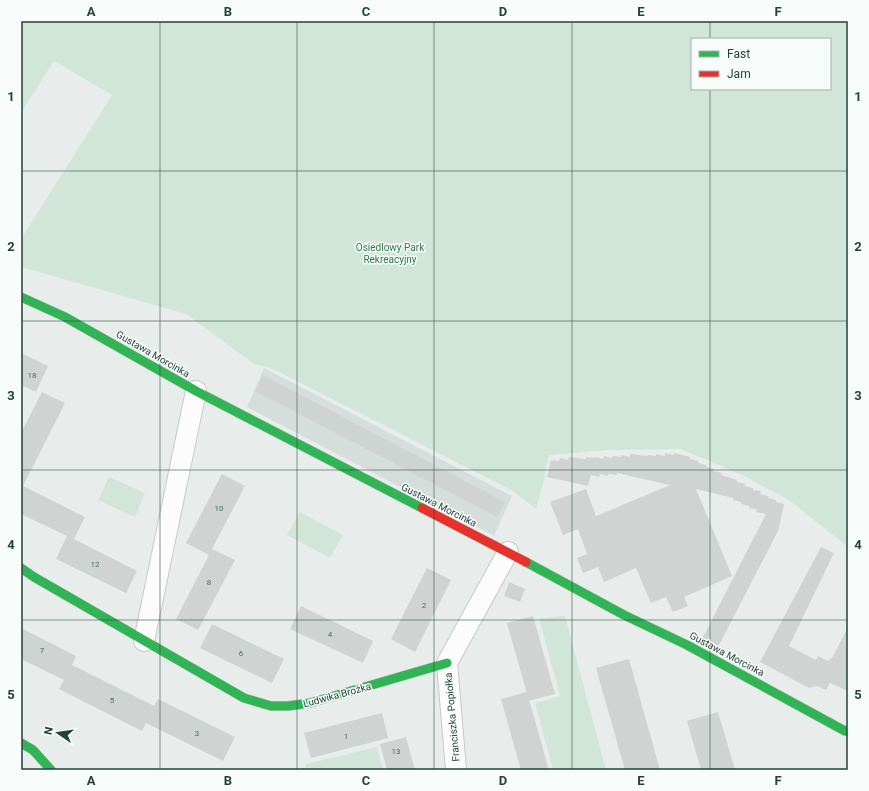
<svg xmlns="http://www.w3.org/2000/svg" width="869" height="791" font-family="Roboto,sans-serif">
  <style>
    .built { fill: #d6dedb }
    .green { fill: #d1e6d8; fill-rule: evenodd }
    .building { fill: #cfd4d2 }
    .lines { fill: none; stroke-linecap: round; stroke-linejoin: round }
    .street-casing { stroke: #c5cac8; stroke-width: 22 }
    .fast-casing { stroke: #c3cbc8; stroke-width: 10 }
    .jam-casing { stroke: #c3cbc8; stroke-width: 10 }
    .street { stroke: #fcfcfc; stroke-width: 20 }
    .fast { stroke: #30b455; stroke-width: 9 }
    .jam { stroke: #e5322d; stroke-width: 9 }
    .grid { fill: none; stroke: #24423a; stroke-width: 1; stroke-opacity: 0.55 }
    .labels { text-anchor: middle; dominant-baseline: central; stroke-width: 3; stroke-linejoin: round; paint-order: stroke }
    .number-label { font-size: 8px; fill: #506761 }
    .park-label { font-size: 10px; fill: #2d7a4b; stroke: #f7fbf9 }
    .street-label { font-size: 10px; fill: #24423a; stroke: #f7fbf9 }
    .neatline { fill: none; stroke: #24423a; stroke-width: 1.5 }
    .grid-label { font-size: 13px; text-anchor: middle; font-weight: bold; fill: #24423a }
  </style>
  <rect width="100%" height="100%" fill="#e8edeb"/>
  <polygon class="built" points="264,368 512,496 494,536 247,407"/>
  <g class="green">
    <path d="M21,21H848V547L790,501L742,475L681,449L608,450L549,455L544,480L536,509L513,491L271,368L254,364L186,314L21,267V239L112,95L54,61L21,113ZM692,39H830V89H692Z"/>
    <polygon points="109,477 145,493 135,517 98,500"/>
    <polygon points="300,512 343,535 330,558 287,535"/>
    <polygon points="565,616 606,770 553,770 535,703 560,696 539,618"/>
    <polygon points="377,747 383,770 305,770 306,764"/>
  </g>
  <g class="building">
    <polygon points="21,353 48,366 36,392 21,385"/>
    <polygon points="263,375 505,502 497,517 255,391"/>
    <polygon points="42,392 65,403 23,486 85,517 74,539 137,571 126,593 56,559 67,536 21,514 21,433"/>
    <polygon points="665,453 674,455 674,453 690,457 690,459 698,461 698,463 706,465 706,467 714,469 713,471 722,473 721,475 737,480 737,482 745,484 745,486 753,488 753,490 761,491 760,494 769,496 768,498 776,500 776,502 784,504 778,531 718,647 702,639 766,514 756,512 757,509 749,508 749,506 741,504 741,502 733,500 733,498 696,489 732,576 684,597 688,606 673,612 666,597 651,603 636,568 604,582 598,567 583,573 577,558 587,554 578,529 563,535 550,502 586,489 596,516 670,485 617,473 617,475 609,474 608,476 600,474 599,477 591,475 588,486 547,477 551,460 559,461 560,458 568,460 569,457 586,459 586,457 595,458 595,457 603,459 604,456 612,458 613,456 621,457 622,455 630,457 630,454 647,456 648,455 656,456 656,454 665,456"/>
    <polygon points="222,474 245,486 212,549 235,560 198,630 176,619 209,555 186,543"/>
    <polygon points="821,547 834,553 789,646 816,660 818,656 828,661 831,658 832,658 848,627 848,691 830,683 826,690 817,686 809,688 760,662"/>
    <polygon points="427,568 451,580 415,652 391,639"/>
    <polygon points="509,582 525,589 520,602 504,596"/>
    <polygon points="301,606 373,641 363,663 290,629"/>
    <polygon points="533,616 555,694 529,701 507,623"/>
    <polygon points="212,624 284,659 272,683 200,648"/>
    <polygon points="21,628 76,656 72,665 154,706 158,699 235,737 223,761 146,723 142,731 59,689 64,680 21,659"/>
    <polygon points="629,659 660,770 625,770 596,668"/>
    <polygon points="527,692 549,770 521,770 501,699"/>
    <polygon points="718,712 735,770 701,770 687,721"/>
    <polygon points="382,713 388,738 311,758 304,733"/>
    <polygon points="406,737 415,770 387,770 380,744"/>
  </g>
  <g class="lines">
    <g class="street-casing">
      <g id="street">
        <polyline points="144,641 196,391"/>
        <polyline points="456,770 447,663 508,552"/>
      </g>
    </g>
    <g class="fast-casing">
      <g id="fast">
        <polyline points="21,297 65,317 196,391 422,508"/>
        <polyline points="526,562 624,615 687,645 845,731 848,731"/>
        <polyline points="21,568 34,577 244,698 271,706 288,706 310,703 447,663"/>
        <polyline points="21,743 33,750 51,770"/>
      </g>
    </g>
    <g class="jam-casing">
      <polyline id="jam" points="422,508 526,562"/>
    </g>
    <use href="#street" class="street"/>
    <use href="#fast" class="fast"/>
    <use href="#jam" class="jam"/>
  </g>
  <path class="grid" d="M160,21V770M297,21V770M434,21V770M572,21V770M710,21V39M710,89V770M21,171H848M21,321H848M21,470H848M21,620H848"/>
  <g class="labels">
    <g class="number-label">
      <text x="32" y="375">18</text>
      <text x="219" y="508">10</text>
      <text x="95" y="564">12</text>
      <text x="209" y="582">8</text>
      <text x="424" y="605">2</text>
      <text x="330" y="634">4</text>
      <text x="42" y="650">7</text>
      <text x="241" y="653">6</text>
      <text x="112" y="700">5</text>
      <text x="197" y="733">3</text>
      <text x="346" y="736">1</text>
      <text x="396" y="751">13</text>
    </g>
    <g class="park-label">
      <text x="390" y="247">Osiedlowy Park<tspan x="390" dy="12">Rekreacyjny</tspan></text>
    </g>
    <g class="street-label">
      <text transform="translate(153 354) rotate(30)">Gustawa Morcinka</text>
      <text transform="translate(439 505) rotate(27)">Gustawa Morcinka</text>
      <text transform="translate(727 654) rotate(28)">Gustawa Morcinka</text>
      <text transform="translate(337 695) rotate(-15)">Ludwika Brożka</text>
      <text transform="translate(452 717) rotate(-95)">Franciszka Popiołka</text>
    </g>
  </g>
  <rect width="869" height="791" fill="none" stroke="#f7fbf9" stroke-width="44"/>
  <rect x="691" y="38" width="140" height="52" fill="#f7fbf9" stroke="#a3b1ad"/>
  <rect x="699" y="51" width="20" height="6" fill="#30b455" stroke="#a3b1ad"/>
  <text x="727" y="58" font-size="12" fill="#24423a">Fast</text>
  <rect x="699" y="71" width="20" height="6" fill="#e5322d" stroke="#a3b1ad"/>
  <text x="727" y="78" font-size="12" fill="#24423a">Jam</text>
  <g transform="translate(58 733) rotate(283)" stroke="#f7fbf9" stroke-width="3" paint-order="stroke">
  <path d="M0-3L7 15L0 10L-7 15Z" fill="#24423a"/>
  <text y="-6" font-size="11" font-weight="bold" text-anchor="middle" fill="#24423a">N</text>
  </g>
  <rect x="22" y="22" width="825" height="747" class="neatline"/>
  <g class="grid-label">
    <text x="91" y="16">A</text>
    <text x="228" y="16">B</text>
    <text x="366" y="16">C</text>
    <text x="503" y="16">D</text>
    <text x="641" y="16">E</text>
    <text x="778" y="16">F</text>
    <text x="11" y="101">1</text>
    <text x="858" y="101">1</text>
    <text x="11" y="251">2</text>
    <text x="858" y="251">2</text>
    <text x="11" y="400">3</text>
    <text x="858" y="400">3</text>
    <text x="11" y="549">4</text>
    <text x="858" y="549">4</text>
    <text x="11" y="699">5</text>
    <text x="858" y="699">5</text>
    <text x="91" y="785">A</text>
    <text x="228" y="785">B</text>
    <text x="366" y="785">C</text>
    <text x="503" y="785">D</text>
    <text x="641" y="785">E</text>
    <text x="778" y="785">F</text>
  </g>
</svg>
